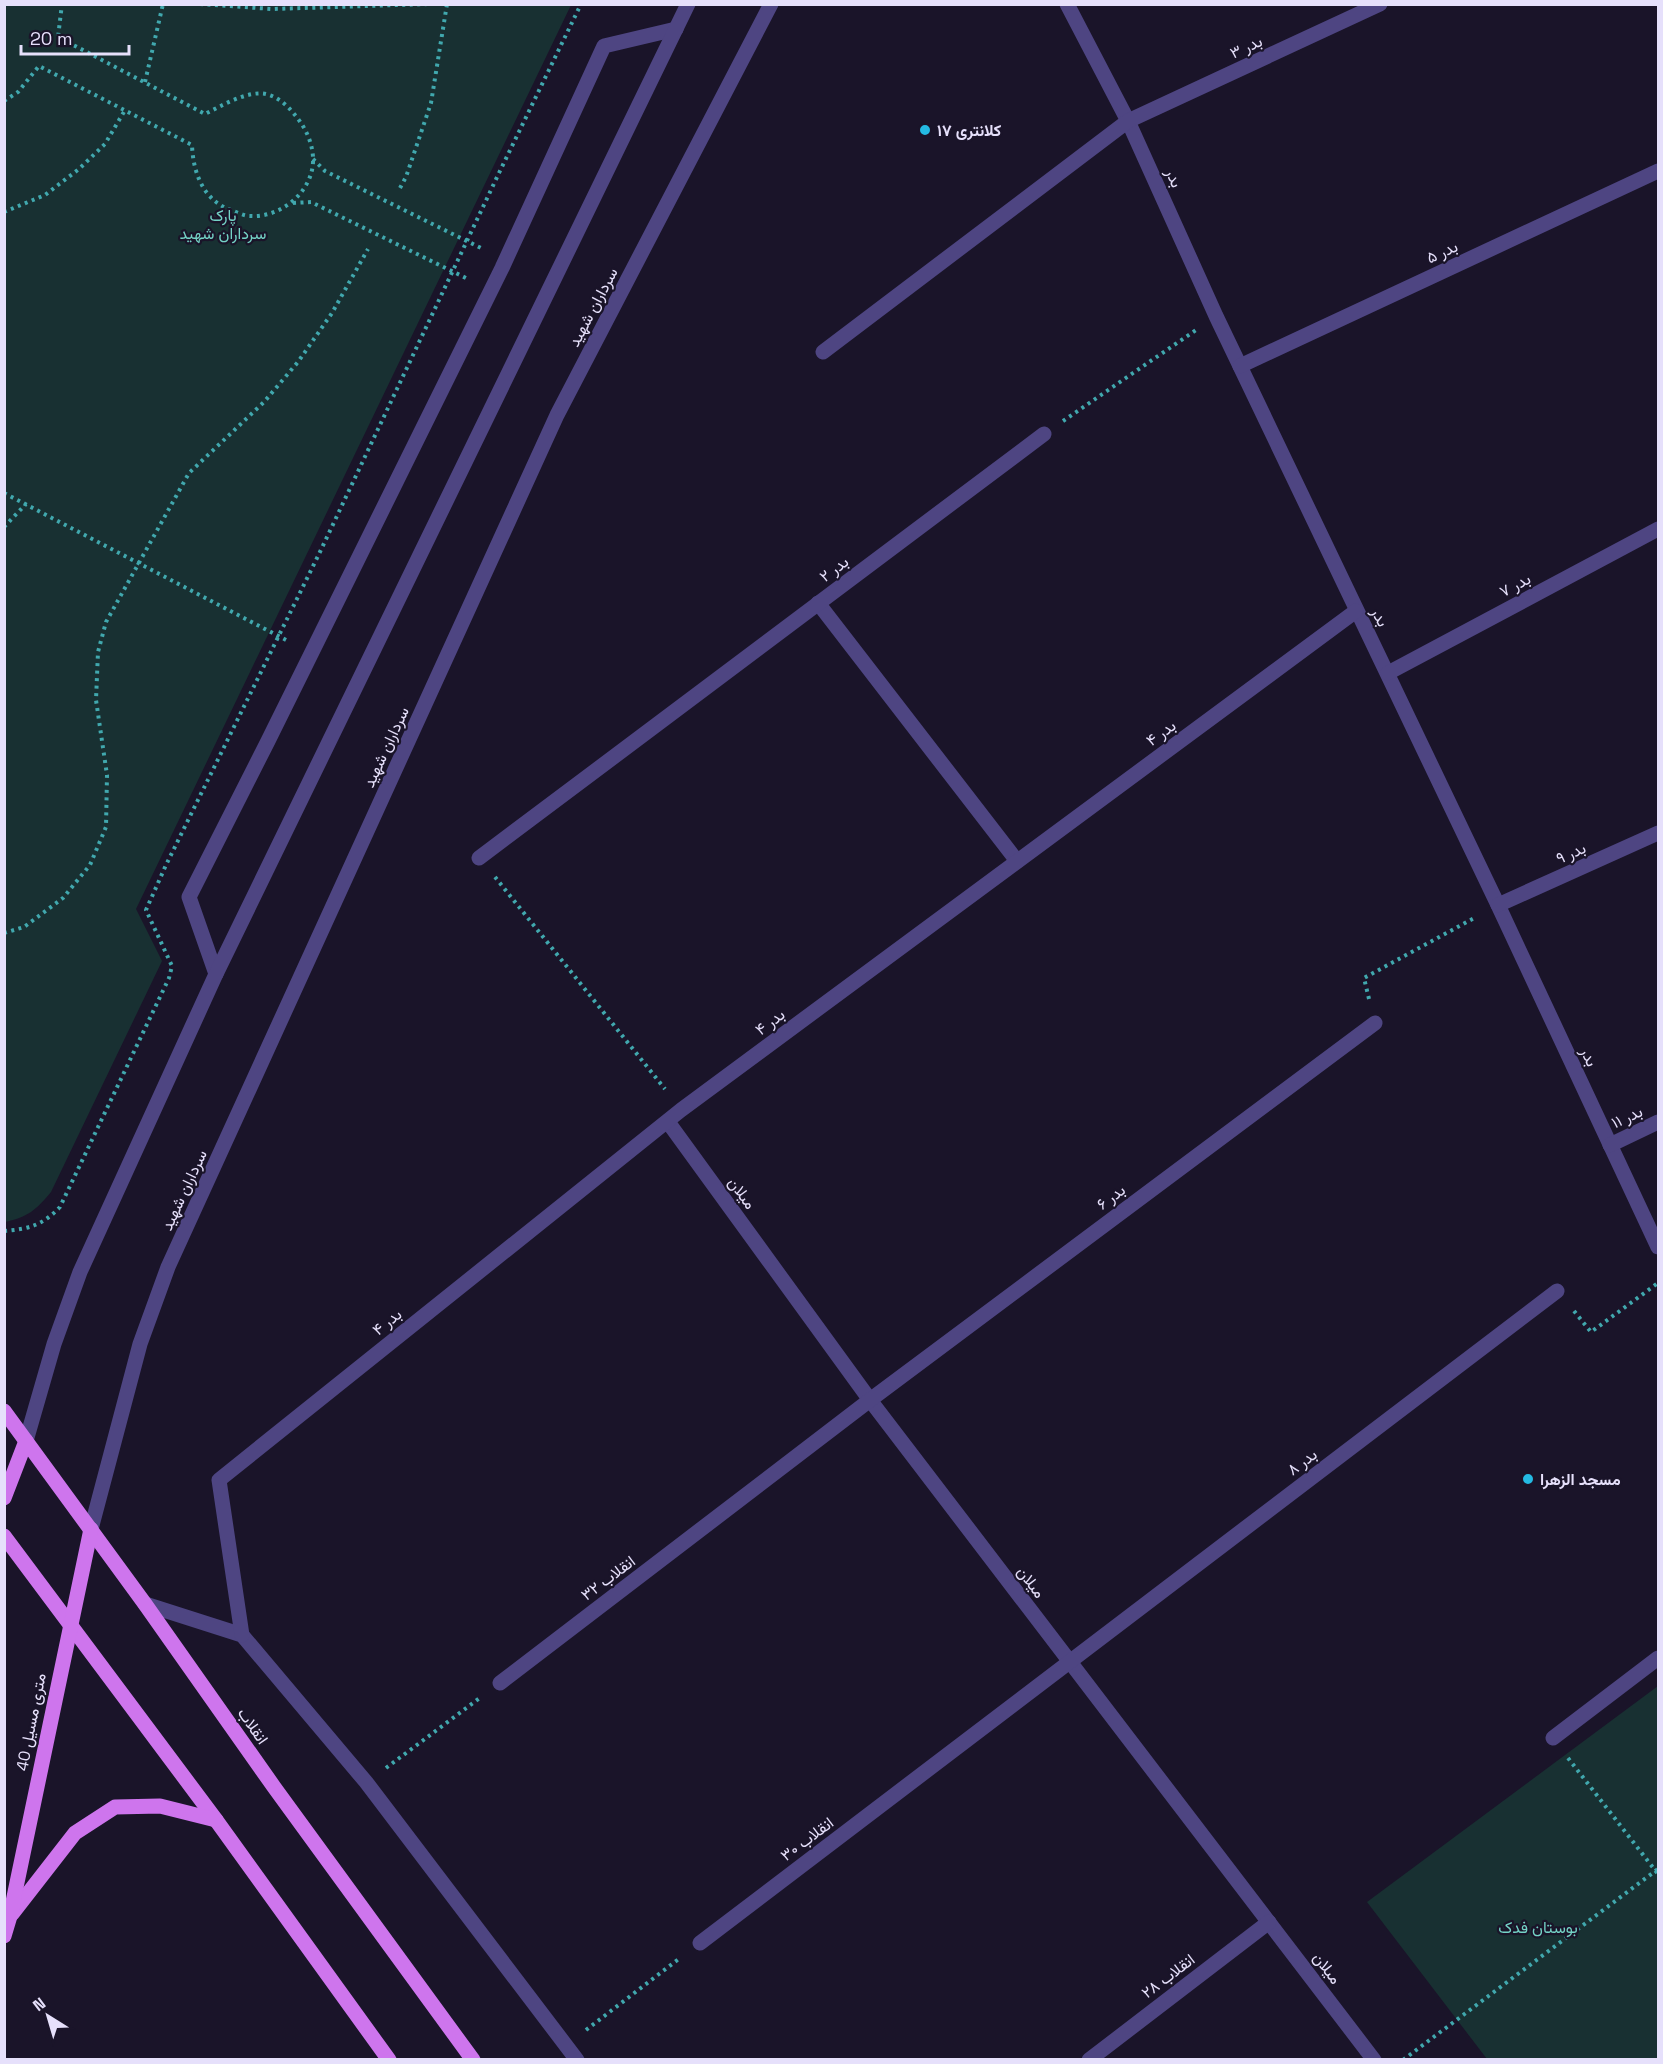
<svg xmlns="http://www.w3.org/2000/svg" width="1663" height="2064" font-family="'Space Grotesk',Vazirmatn,sans-serif">
  <style>
    .green { fill: #183032 }
    .lines { fill: none; stroke-linecap: round; stroke-linejoin: round }
    .path { stroke: #41a8ae; stroke-width: 4; stroke-dasharray: 3 4.5; stroke-linecap: butt }
    .minor { stroke: #4e4582; stroke-width: 15 }
    .major { stroke: #ce75ed; stroke-width: 15 }
    .poi-dot { fill: #24bae3; stroke: #1a1429; stroke-width: 2 }
    .labels { text-anchor: middle; dominant-baseline: central; stroke-width: 4.5; stroke-linejoin: round; paint-order: stroke }
    .street-label { font-size: 16px; fill: #e6e0fb; stroke: #1a1429 }
    .poi-label { font-size: 16px; font-weight: bold; fill: #e6e0fb; stroke: #1a1429; text-anchor: start }
    .park-label { font-size: 16px; fill: #74d3c6; stroke: #1a1429 }
  </style>
  <rect width="100%" height="100%" fill="#1a1429"/>
  <g class="green">
    <path d="M5,4L571,5L136,909L162,961L51,1192C36,1210 28,1217 5,1222Z"/>
    <polygon points="1658,1686 1658,2059 1487,2059 1367,1902"/>
  </g>
  <g class="lines">
    <g class="path">
      <polyline points="200,4 272,9 430,4"/>
      <polyline points="145,82 163,4"/>
      <path d="M4,101L18,92L39,66L192,145C193,171 202,198 228,209C235,211 243,216 250,216C282,218 315,190 313,157C312,141 305,127 295,115C287,105 278,97 266,94C248,90 221,106 205,114L58,37L62,4"/>
      <polyline points="313,159 325,171 483,249"/>
      <polyline points="400,188 406,177 431,103 447,4"/>
      <polyline points="293,203 311,202 468,279"/>
      <polyline points="4,212 45,195 79,169 105,144 125,110"/>
      <polyline points="1063,421 1196,330"/>
      <polyline points="4,493 288,641"/>
      <polyline points="4,527 26,504"/>
      <polyline points="495,877 665,1089"/>
      <polyline points="4,933 24,927 63,898 90,865 106,827 107,775 96,700 98,652 106,622 189,473 264,402 298,362 332,313 368,249"/>
      <polyline points="1369,999 1364,978 1476,917"/>
      <path d="M4,1231C29,1229 43,1225 60,1207L169,978L172,966L146,910L166,865L319,554L499,173L581,4"/>
      <polyline points="1574,1311 1591,1332 1658,1283"/>
      <polyline points="1568,1758 1658,1874"/>
      <polyline points="386,1768 481,1697"/>
      <polyline points="586,2030 680,1958"/>
      <polyline points="1403,2060 1658,1869"/>
    </g>
    <g class="minor">
      <polyline points="1067,4 1128,121 1216,316 1498,905 1658,1247"/>
      <polyline points="823,352 1128,121 1380,4"/>
      <polyline points="1240,366 1658,171"/>
      <polyline points="818,603 1017,861"/>
      <polyline points="1388,673 1658,529"/>
      <polyline points="479,858 1044,434"/>
      <polyline points="1498,905 1658,833"/>
      <polyline points="216,974 189,897 268,741 502,268 604,46 676,29"/>
      <polyline points="668,1122 870,1400 1374,2060"/>
      <polyline points="1610,1145 1658,1122"/>
      <polyline points="26,1441 54,1344 80,1272 216,974 688,4"/>
      <polyline points="91,1529 140,1344 168,1267 557,415 771,4"/>
      <polyline points="145,1604 242,1635 366,1782 577,2060"/>
      <polyline points="242,1635 219,1480 681,1110 1356,611"/>
      <polyline points="500,1683 870,1400 1375,1023"/>
      <polyline points="1553,1738 1658,1658"/>
      <polyline points="700,1943 1557,1291"/>
      <polyline points="1089,2060 1269,1922"/>
    </g>
    <g class="major">
      <polyline points="4,1411 145,1604 274,1787 473,2060"/>
      <polyline points="4,1498 26,1441"/>
      <polyline points="4,1536 216,1820 389,2060"/>
      <polyline points="12,1914 75,1833 115,1807 160,1806 216,1820"/>
      <polyline points="4,1936 10,1916 91,1529"/>
    </g>
  </g>
  <g class="poi-dot">
    <circle cx="925" cy="130" r="6"/>
    <circle cx="1528" cy="1479" r="6"/>
  </g>
  <g class="labels">
    <g class="street-label">
      <text transform="translate(1246 47) rotate(-25)">بدر ۳</text>
      <text transform="translate(1174 178) rotate(66)">بدر</text>
      <text transform="translate(1442 252) rotate(-25)">بدر ۵</text>
      <text transform="translate(593 307) rotate(-62)">سرداران شهید</text>
      <text transform="translate(834 569) rotate(-37)">بدر ۲</text>
      <text transform="translate(1515 585) rotate(-28)">بدر ۷</text>
      <text transform="translate(1380 617) rotate(63)">بدر</text>
      <text transform="translate(1161 733) rotate(-36)">بدر ۴</text>
      <text transform="translate(386 747) rotate(-65)">سرداران شهید</text>
      <text transform="translate(1571 853) rotate(-24)">بدر ۹</text>
      <text transform="translate(770 1022) rotate(-37)">بدر ۴</text>
      <text transform="translate(1589 1057) rotate(65)">بدر</text>
      <text transform="translate(1627 1117) rotate(-25)">بدر ۱۱</text>
      <text transform="translate(184 1190) rotate(-65)">سرداران شهید</text>
      <text transform="translate(742 1193) rotate(54)">میلان</text>
      <text transform="translate(1111 1197) rotate(-37)">بدر ۶</text>
      <text transform="translate(387 1322) rotate(-39)">بدر ۴</text>
      <text transform="translate(1302 1462) rotate(-37)">بدر ۸</text>
      <text transform="translate(608 1578) rotate(-37)">انقلاب ۳۲</text>
      <text transform="translate(1031 1582) rotate(53)">میلان</text>
      <text transform="translate(31 1722) rotate(-79)">40 متری مسیل</text>
      <text transform="translate(253 1726) rotate(55)">انقلاب</text>
      <text transform="translate(807 1839) rotate(-37)">انقلاب ۳۰</text>
      <text transform="translate(1327 1968) rotate(53)">میلان</text>
      <text transform="translate(1168 1976) rotate(-37)">انقلاب ۲۸</text>
    </g>
    <g class="poi-label">
      <text x="937" y="130">کلانتری ۱۷</text>
      <text x="1540" y="1479">مسجد الزهرا</text>
    </g>
    <g class="park-label">
      <text x="223" y="215">پارک<tspan x="223" dy="18">سرداران شهید</tspan></text>
      <text x="1538" y="1927">بوستان فدک</text>
    </g>
  </g>
  <rect width="1663" height="2064" fill="none" stroke="#e6e0fb" stroke-width="12"/>
  <g transform="translate(48 2016) rotate(323)" stroke="#1a1429" stroke-width="4.5" paint-order="stroke">
  <path d="M0-4.5L10 22L0 15L-10 22Z" fill="#e6e0fb"/>
  <text y="-9" font-size="16" font-weight="bold" text-anchor="middle" fill="#e6e0fb">N</text>
  </g>
  <path d="M21 45v9h108v-9" fill="none" stroke="#e6e0fb" stroke-width="3"/>
  <text x="30" y="45" font-size="18" fill="#e6e0fb" stroke="#1a1429" stroke-width="4.5" paint-order="stroke">20 m</text>
</svg>
